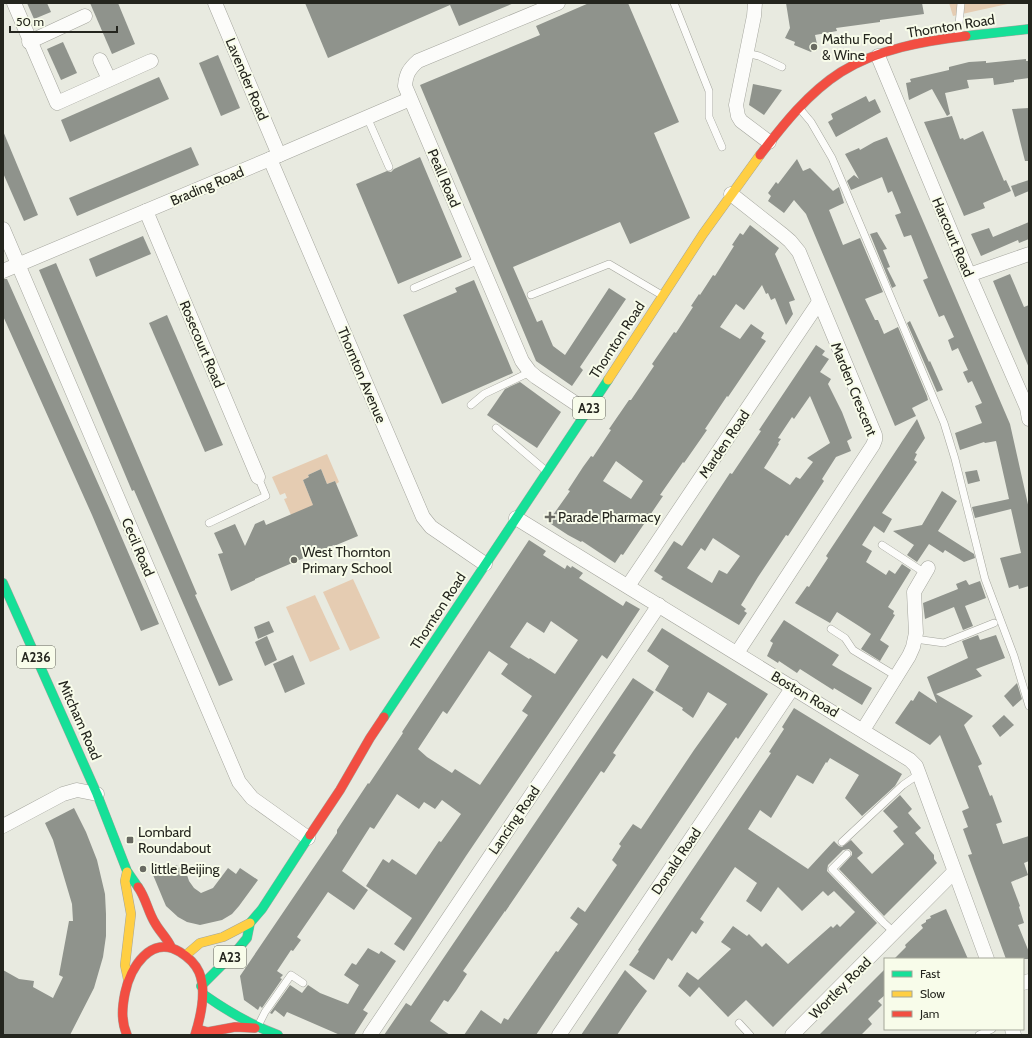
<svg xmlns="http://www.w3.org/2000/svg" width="1032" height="1038" font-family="Cabin,sans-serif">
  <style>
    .green { fill: #e5ccb2 }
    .building { fill: #8f938c; fill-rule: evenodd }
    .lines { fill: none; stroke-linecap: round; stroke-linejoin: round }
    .lane-casing { stroke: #a4a59d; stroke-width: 8 }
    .street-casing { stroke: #a4a59d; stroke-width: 15 }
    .fast-casing { stroke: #a4a59d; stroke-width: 10 }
    .slow-casing { stroke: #a4a59d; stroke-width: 10 }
    .jam-casing { stroke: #a4a59d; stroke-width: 10 }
    .lane { stroke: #fcfcfa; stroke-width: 7 }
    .street { stroke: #fcfcfa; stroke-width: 14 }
    .fast { stroke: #16e098; stroke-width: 9 }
    .slow { stroke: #ffcf43; stroke-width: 9 }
    .jam { stroke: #f24e42; stroke-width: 9 }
    .poi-dot { fill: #696a62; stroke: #f8fcea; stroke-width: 1.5 }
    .labels { text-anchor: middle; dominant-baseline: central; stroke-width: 4; stroke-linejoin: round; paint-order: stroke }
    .shield { fill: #f8fcea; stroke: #64665b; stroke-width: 1 }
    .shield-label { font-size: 13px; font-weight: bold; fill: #24251e }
    .street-label { font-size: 14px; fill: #24251e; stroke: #f8fcea }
    .poi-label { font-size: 14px; fill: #24251e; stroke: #f8fcea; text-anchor: start }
  </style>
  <rect width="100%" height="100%" fill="#e8eae0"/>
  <g class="green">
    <polygon points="949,3 1012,3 953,16"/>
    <polygon points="327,454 339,482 336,484 335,481 327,484 321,469 308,475 309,477 303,480 314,507 291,515 284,499 287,498 285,493 280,495 272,477"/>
    <polygon points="353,579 380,638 350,651 323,592"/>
    <polygon points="315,595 340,649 310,662 286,607"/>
  </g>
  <g class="building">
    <polygon points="27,3 47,3 51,12 34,19"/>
    <polygon points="90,3 118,3 135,44 112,54"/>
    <polygon points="305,3 514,3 459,26 450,5 328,58"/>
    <polygon points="589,3 628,3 679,122 654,133 690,218 630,244 620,222 513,267 537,322 542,320 553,346 565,355 609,288 626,299 580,367 583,370 572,386 536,361 420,85 540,35 536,26"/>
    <polygon points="786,3 922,3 924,14 880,20 880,22 836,28 837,31 815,35 817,44 811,52 794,45 795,42 785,38 790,28"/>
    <polygon points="63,42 77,73 61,80 47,49"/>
    <polygon points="218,55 240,108 221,116 199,63"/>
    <polygon points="1026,59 1026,61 1029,61 1029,78 1014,80 1014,82 994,85 993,78 967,80 969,88 945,93 950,114 947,116 932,89 909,100 906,83 911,82 910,79 949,70 949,67 969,62 986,61 986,63"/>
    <polygon points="159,77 169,99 70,142 61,120"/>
    <polygon points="753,84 782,90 764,115 749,105"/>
    <polygon points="866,96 869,102 875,99 881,112 836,137 828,122 833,119 831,114"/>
    <polygon points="1029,108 1029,161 1025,161 1012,109"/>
    <polygon points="952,116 960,139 963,138 964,140 983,131 1004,181 1006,180 1011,191 983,203 985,208 964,216 924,122"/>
    <polygon points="3,131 38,215 24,221 3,173"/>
    <polygon points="887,137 1010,424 1029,509 1029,586 1019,589 1018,585 1009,588 1000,558 1021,553 1011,509 975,518 972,507 1009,499 996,441 985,443 984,442 960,450 955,433 982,423 975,406 982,403 972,381 968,383 963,372 968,370 958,348 952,351 948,340 954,337 944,315 939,317 923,280 928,278 911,235 904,237 895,215 901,213 892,191 888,193 882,177 851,190 847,181 854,175 859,179 845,154 859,148 860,150 874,142"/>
    <polygon points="191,147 199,165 77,216 69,198"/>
    <polygon points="420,157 462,257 398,284 356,184 387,171 391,172 394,169"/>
    <polygon points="797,159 803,171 810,168 833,191 839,187 844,203 829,210 843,245 860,238 883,292 865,299 875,320 878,320 884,334 898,327 927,396 928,400 912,408 916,416 895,426 806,214 794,200 784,213 768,201 771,196 768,193 776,182 778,184"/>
    <polygon points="1029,180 1029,191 1015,197 1011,186"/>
    <polygon points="1029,222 1029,239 1019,243 1018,240 981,256 971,234 989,228 993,237"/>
    <path d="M750,225L779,248L775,254L795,300L789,302L793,314L786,325L775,298L771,300L768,293L766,294L762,285L744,310L736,304L720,327L740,339L751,324L764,333L761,338L766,341L728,397L727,396L705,429L707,430L684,463L683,462L660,495L663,496L623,555L621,554L615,563L582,541L581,542L568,535L548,522L570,491L568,490L583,467L591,456L593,457L611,430L609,429L629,400H631L654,366L652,364L674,332L676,333L693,307L691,306L699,294L700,295L713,275L715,276L734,246L732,245L740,233L743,235ZM616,461L643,481L631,499L603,481Z"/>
    <polygon points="877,232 887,249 883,250 890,267 887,268 896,286 892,288 870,234"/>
    <polygon points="143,236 151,254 96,277 89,259"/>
    <polygon points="56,263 197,594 195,595 233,680 219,686 134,490 132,491 39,270"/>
    <polygon points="1010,274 1024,307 1029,305 1029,368 993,281"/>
    <polygon points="3,279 7,279 109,508 159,624 141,631 92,515 3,316"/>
    <polygon points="474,280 513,373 442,404 403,315 457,292 455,288"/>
    <polygon points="167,315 223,445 205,452 149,323"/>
    <polygon points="910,321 929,362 930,361 943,390 937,392 907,323"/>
    <path d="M816,345L825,351L822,355L829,359L820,372L831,379L828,384L842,412L852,438L847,441L851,451L836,457L822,479L824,481L788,536L786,535L758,577L741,605L746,609L744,611L747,613L739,625L661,579L663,577L654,571L674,541L682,546L730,473L732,474L761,431L759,430ZM810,396L830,443L807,458L813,462L800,479L796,477L790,485L764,468L779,444L778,443L781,439L778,438L792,417L794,419ZM713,538L740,556L727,574L719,570L712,583L687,568L701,548L705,551Z"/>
    <polygon points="520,382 561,412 537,448 487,415 505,389"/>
    <polygon points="917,419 925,438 915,453 917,454 914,460 917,462 882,513 892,519 884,533 874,526 862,545 872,551 866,562 886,575 889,570 895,574 902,564 911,570 888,607 894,611 893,614 895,615 880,640 889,646 880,661 861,649 871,634 859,626 837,612 830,623 795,603 807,586 809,587 828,558 826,556"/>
    <polygon points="321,469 327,484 335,481 358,536 334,546 334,545 255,579 255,580 231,591 218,554 223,553 214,533 235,524 245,546 255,524 264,520 266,525 313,505 303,480 309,477 308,475"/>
    <polygon points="977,470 980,481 968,484 965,472"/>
    <polygon points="942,491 957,501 938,531 974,554 975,558 964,562 945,550 943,553 929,544 917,562 907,555 914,545 893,531 922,525"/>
    <path d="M529,540L546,551L543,555L565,569L567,565L571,568L572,566L583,573L579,578L623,606L626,601L640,609L607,659L602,655L466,856L404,951L394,944L412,918L366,886L383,859L389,863L392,859L416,875L439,841L441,842L461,814L442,800L435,809L424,802L419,809L397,794L374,829L370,827L342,871L368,890L354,910L328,892L297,937L301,940L293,951L291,950L277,971L283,975L280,978L282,979L262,1008L260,1006L258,1010L244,1000L240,976L337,833V830L368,783L369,784L403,733L402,732ZM551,621L578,640L555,674L530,658L529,659L510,647L527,622L544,633ZM489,651L508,664L501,674L532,696L522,711L528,715L480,785L455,769L452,773L427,757L418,749L443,711L447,714Z"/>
    <polygon points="966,580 969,585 980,581 986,598 965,606 973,626 963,630 954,607 925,619 923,603 958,589 956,584"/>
    <polygon points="784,620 839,655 832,665 872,688 862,705 834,688 833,690 800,669 797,673 779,661 778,663 767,656 773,643 770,641"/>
    <polygon points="269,621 274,632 258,639 254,627"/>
    <polygon points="662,628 768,694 738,739 736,737 536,1035 464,1035 481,1010 501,1024 504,1018 508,1020 556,951 558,952 578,924 570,918 578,907 585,912 617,865 612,860 621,846 619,844 633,824 641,829 694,750 727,704 708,692 693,718 682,710 683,708 655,690 669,666 647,651"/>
    <polygon points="978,635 980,640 996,635 1005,658 976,669 982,676 936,694 973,716 964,725 982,764 978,766 990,796 992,795 1002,822 996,824 1003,844 1029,836 1029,861 1024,863 1028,875 1011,882 1020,906 1019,907 1024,923 1018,925 1029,952 1029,959 1006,959 968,855 972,854 963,829 968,827 962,811 969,808 940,735 930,745 895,723 911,700 913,701 919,691 937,703 927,677 968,658 962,641"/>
    <polygon points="267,636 277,660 265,666 255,642"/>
    <polygon points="293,655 305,684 285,693 273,664"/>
    <polygon points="633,678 654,692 613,753 616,755 604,773 601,771 505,912 505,911 463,971 467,974 456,991 448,1002 444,1000 430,1021 450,1035 384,1035 406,1003 411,1006"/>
    <polygon points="1017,683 1022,699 1013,707 1004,696"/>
    <polygon points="794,708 902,774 895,786 862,816 845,798 859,775 830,758 827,763 826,762 813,784 797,775 771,818 760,810 748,829 808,869 834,841 839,846 842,847 851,840 863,853 857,858 872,874 904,844 893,831 898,827 883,811 900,795 912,809 908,813 921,828 915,833 934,855 934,859 937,863 884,916 839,869 852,855 852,852 849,849 843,850 828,865 827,871 877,923 773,1027 746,1000 728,1017 699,987 690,997 678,986 687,972 698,980 731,949 721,942 733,926 747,936 749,934 762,947 766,943 788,964 831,926 833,928 837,924 840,927 855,912 834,891 828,896 823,891 802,911 778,887 761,912 746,901 757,883 735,867 700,919 704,922 696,934 692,931 672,961 668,958 654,980 629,965 639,951 638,950 771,753 769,752 784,729 782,727"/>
    <polygon points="1004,715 1014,725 1000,737 992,726"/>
    <polygon points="74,808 86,832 97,860 105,894 106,914 106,936 103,957 94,988 70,1035 3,1035 3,970 19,979 34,981 33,987 53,998 63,977 59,975 69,921 73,921 72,904 53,840 45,823"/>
    <polygon points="170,863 171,866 177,865 178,868 184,866 189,881 194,888 201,893 213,888 228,868 236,874 240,868 258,880 239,906 232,914 222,920 200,925 187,922 178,917 166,906 163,899 151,870"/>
    <polygon points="946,909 968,959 894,959 906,947 905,945 923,928 921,925 926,922 926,920 931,918 930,916"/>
    <polygon points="368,948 379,954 381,951 396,961 363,1010 368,1013 354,1035 340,1035 287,1012 284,1017 275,1010 272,1014 270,1013 290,985 302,993 308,985 320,993 348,1004 359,985 344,975 352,963 356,965"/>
    <polygon points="885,969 885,995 878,1001 882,1005 868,1019 872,1024 861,1035 819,1035"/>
    <polygon points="625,970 647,991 635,1008 617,1035 581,1035"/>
  </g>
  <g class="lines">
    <g class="lane-casing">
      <g id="lane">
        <polyline points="674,3 709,91 709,117 722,147"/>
        <polyline points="958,35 961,3"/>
        <polyline points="746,53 759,56 782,67"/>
        <polyline points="800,109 811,122 832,158 944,423 955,459 985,579 1014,656 1029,706"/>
        <polyline points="367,117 389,167"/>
        <polyline points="414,288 479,260"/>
        <polyline points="531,295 609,264 660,294"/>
        <polyline points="471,405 484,394 530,372"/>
        <polyline points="496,428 545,470"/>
        <polyline points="209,523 266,496 258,477"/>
        <polyline points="882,545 925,573"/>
        <polyline points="831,629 845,638 853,650 896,676"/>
        <polyline points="915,639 944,643 994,623"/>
        <polyline points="842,842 903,785 919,774"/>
        <polyline points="847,854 832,869 884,923 895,933"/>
        <polyline points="739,1023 750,1035"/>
        <polyline points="258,1026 265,1012 291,975 303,983"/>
        <polyline points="979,1035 992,1029"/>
      </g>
    </g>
    <g class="street-casing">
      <g id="street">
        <polyline points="14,3 57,103 151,61"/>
        <polyline points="215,3 279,155"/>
        <path d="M558,3L418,61C409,69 406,74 405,86L522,361L530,372L536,377L587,411"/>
        <polyline points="755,3 754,16 736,105 738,116 741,121 769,142"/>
        <polyline points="29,42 85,16"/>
        <polyline points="878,56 969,275 1027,408 1029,419"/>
        <polyline points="100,60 109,79"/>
        <polyline points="270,159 423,517 431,527 485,564"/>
        <polyline points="731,194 783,235 790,241 799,252 875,435 875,440 873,445 737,653"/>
        <polyline points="146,211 258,477"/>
        <polyline points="3,229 239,782 252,798 308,838"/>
        <polyline points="3,271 270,159 410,99"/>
        <polyline points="969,275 1029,254"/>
        <polyline points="516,518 910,760 916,766 919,774 987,959"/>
        <polyline points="628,586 819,302"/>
        <polyline points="863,730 909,656 913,647 916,633 914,592 928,568"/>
        <polyline points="3,826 63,794 77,790 97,794"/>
        <polyline points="1023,983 1029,981"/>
        <polyline points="1012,1029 1014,1035"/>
        <polyline points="370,1035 659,605"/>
        <polyline points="559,1035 793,687"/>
        <polyline points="792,1035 954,872"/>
      </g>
    </g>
    <g class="fast-casing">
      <g id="fast">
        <polyline points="966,36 1029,29"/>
        <polyline points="3,583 97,794 127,871 138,887"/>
        <polyline points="384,717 608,380"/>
        <polyline points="201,986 238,949 247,938 250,923 262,909 310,835"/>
        <path d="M203,994C227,1011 251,1025 278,1035"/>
      </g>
    </g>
    <g class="slow-casing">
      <g id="slow">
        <polyline points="608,380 703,234 760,155"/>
        <polyline points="127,872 125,881 131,914 125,965 128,979"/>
        <polyline points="186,955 200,943 223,937 250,923"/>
      </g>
    </g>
    <g class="jam-casing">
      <g id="jam">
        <path d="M760,155C783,125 808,93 841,72C878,49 924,41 966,36"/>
        <polyline points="310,835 340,790 370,738 384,717"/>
        <path d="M138,887C146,898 148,912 155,923C160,932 167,938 171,947"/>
        <polyline points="197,1029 208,1032 235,1027 255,1028"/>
        <path d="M127,1035C121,1021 122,1008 125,993C130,968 151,934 180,952C188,957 195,963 199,972C207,991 201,1016 195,1035"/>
      </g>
    </g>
    <use href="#lane" class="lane"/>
    <use href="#street" class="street"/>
    <use href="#fast" class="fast"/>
    <use href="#slow" class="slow"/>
    <use href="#jam" class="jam"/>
  </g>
  <g class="poi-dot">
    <circle cx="814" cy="47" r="4"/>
    <path d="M548 511h4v4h4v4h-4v4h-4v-4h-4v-4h4z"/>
    <circle cx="294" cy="560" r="4"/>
    <rect x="126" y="836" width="8" height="8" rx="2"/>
    <circle cx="143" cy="869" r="4"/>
  </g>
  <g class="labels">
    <g class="shield">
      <rect x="573" y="397" width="32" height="22" rx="3"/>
      <rect x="17" y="646" width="38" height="22" rx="3"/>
      <rect x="214" y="946" width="32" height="22" rx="3"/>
    </g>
    <g class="shield-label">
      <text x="589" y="408">A23</text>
      <text x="36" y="657">A236</text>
      <text x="230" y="957">A23</text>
    </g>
    <g class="street-label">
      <text transform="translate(951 26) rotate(-9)">Thornton Road</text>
      <text transform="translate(247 79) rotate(67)">Lavender Road</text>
      <text transform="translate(444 178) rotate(67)">Peall Road</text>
      <text transform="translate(207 186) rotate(-23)">Brading Road</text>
      <text transform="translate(953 237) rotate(67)">Harcourt Road</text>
      <text transform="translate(617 340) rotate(-57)">Thornton Road</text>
      <text transform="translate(202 344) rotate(67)">Rosecourt Road</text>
      <text transform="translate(362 375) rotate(67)">Thornton Avenue</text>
      <text transform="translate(854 389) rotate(68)">Marden Crescent</text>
      <text transform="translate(724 444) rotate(-56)">Marden Road</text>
      <text transform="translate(138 547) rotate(67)">Cecil Road</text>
      <text transform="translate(438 611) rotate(-57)">Thornton Road</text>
      <text transform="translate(805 694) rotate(31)">Boston Road</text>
      <text transform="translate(80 720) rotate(66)">Mitcham Road</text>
      <text transform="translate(514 820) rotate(-56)">Lancing Road</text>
      <text transform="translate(676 861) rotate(-56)">Donald Road</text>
      <text transform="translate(840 988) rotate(-45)">Wortley Road</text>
    </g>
    <g class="poi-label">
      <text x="822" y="39">Mathu Food<tspan x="822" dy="16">&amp; Wine</tspan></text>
      <text x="558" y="517">Parade Pharmacy</text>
      <text x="302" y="552">West Thornton<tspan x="302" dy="16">Primary School</tspan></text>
      <text x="138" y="832">Lombard<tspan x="138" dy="16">Roundabout</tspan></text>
      <text x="151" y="869">little Beijing</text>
    </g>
  </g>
  <rect width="1032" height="1038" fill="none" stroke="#24251e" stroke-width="8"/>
  <rect x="884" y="958" width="140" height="72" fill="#f8fcea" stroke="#a3a698"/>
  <rect x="892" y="971" width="20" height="6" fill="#16e098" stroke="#a3a698"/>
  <text x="920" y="978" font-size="12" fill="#24251e">Fast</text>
  <rect x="892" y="991" width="20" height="6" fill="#ffcf43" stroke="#a3a698"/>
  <text x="920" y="998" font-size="12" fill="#24251e">Slow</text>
  <rect x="892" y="1011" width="20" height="6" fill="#f24e42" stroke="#a3a698"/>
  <text x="920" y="1018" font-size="12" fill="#24251e">Jam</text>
  <path d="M10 26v6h107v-6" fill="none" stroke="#24251e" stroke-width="2"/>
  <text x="16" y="26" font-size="12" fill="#24251e" stroke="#f8fcea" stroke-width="3" paint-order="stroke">50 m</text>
</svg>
